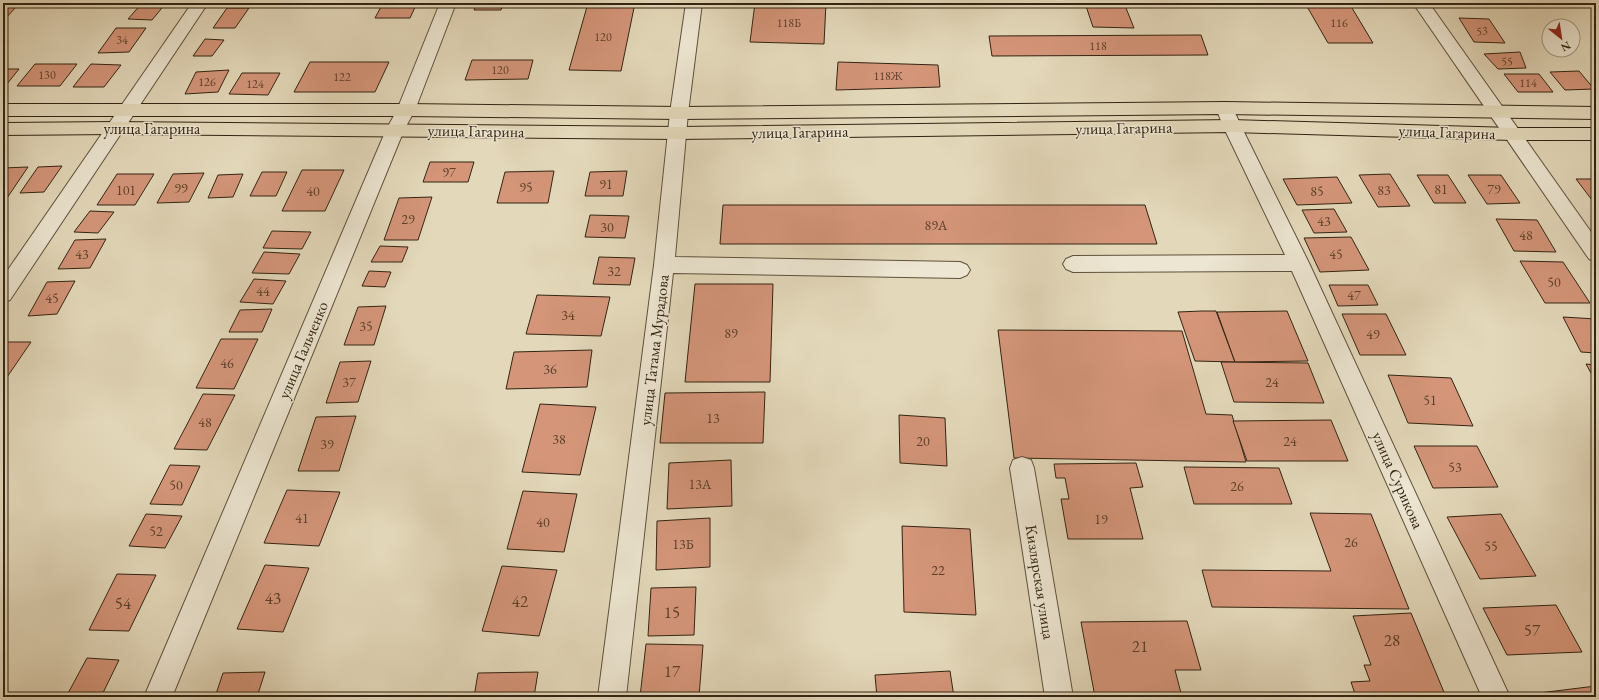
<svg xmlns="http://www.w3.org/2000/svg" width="1599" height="700" font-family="'EB Garamond',serif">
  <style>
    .building { fill: #d49579; stroke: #332412 }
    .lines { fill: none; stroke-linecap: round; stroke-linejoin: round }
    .minor-casing { stroke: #5f513c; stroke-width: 2 }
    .major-casing { stroke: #332412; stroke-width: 2 }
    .minor { fill: #ede6d2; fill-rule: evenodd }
    .major { fill: #e3d8ba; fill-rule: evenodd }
    .labels { text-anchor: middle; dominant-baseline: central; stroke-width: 3; stroke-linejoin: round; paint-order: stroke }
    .far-number-label { font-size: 12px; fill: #5b402c }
    .number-label { font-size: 14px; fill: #5b402c }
    .street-label { font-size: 16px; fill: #332412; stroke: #ede6d2 }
    .near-number-label { font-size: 17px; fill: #5b402c }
  </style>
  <rect width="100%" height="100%" fill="#e3d8ba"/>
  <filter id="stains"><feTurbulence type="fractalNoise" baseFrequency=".005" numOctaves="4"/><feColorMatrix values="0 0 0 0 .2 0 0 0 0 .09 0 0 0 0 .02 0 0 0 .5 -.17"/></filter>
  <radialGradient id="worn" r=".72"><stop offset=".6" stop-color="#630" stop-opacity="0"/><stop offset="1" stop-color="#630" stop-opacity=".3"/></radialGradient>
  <g class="building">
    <polygon points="142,3 166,3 152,20 128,19"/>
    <polygon points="383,3 417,3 410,18 375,18"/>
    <polygon points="477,3 503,3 501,10 474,10"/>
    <polygon points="588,3 635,3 621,71 569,70"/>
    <polygon points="755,3 826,3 824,44 750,42"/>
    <polygon points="997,3 1023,3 1024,7 997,6"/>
    <polygon points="1085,3 1124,3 1134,28 1093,27"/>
    <polygon points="1305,3 1349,3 1373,43 1328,43"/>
    <polygon points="3,6 17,6 3,21"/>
    <polygon points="227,8 249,8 235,28 213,28"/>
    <polygon points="1459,18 1489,19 1505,43 1474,42"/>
    <polygon points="116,28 146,28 129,52 98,53"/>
    <polygon points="1201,35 1208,55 992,56 989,36"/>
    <polygon points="205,39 224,40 212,56 193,56"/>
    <polygon points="1520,52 1526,68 1498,69 1484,54"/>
    <polygon points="472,60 533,60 528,79 465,80"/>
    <polygon points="310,62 389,62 375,92 294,92"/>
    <polygon points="838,62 938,65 940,87 836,90"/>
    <polygon points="35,64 77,64 60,86 17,86"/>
    <polygon points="91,64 121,65 104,87 73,87"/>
    <polygon points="3,69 19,69 3,89"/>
    <polygon points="229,70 218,92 185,94 196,72"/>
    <polygon points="1579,71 1594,89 1565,90 1550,72"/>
    <polygon points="242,73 280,73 268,95 229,94"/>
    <polygon points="1504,74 1539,74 1553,92 1518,92"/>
    <polygon points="430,162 474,162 468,182 423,182"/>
    <polygon points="62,166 44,192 20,193 38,167"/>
    <polygon points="28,167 7,198 3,198 3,168"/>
    <polygon points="302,170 344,170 325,211 282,211"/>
    <polygon points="554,171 548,203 497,203 505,172"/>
    <polygon points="627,171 623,196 585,196 590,172"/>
    <polygon points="262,172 287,172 276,196 250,196"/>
    <polygon points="204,173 189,202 157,203 173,174"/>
    <polygon points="117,174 154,174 135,205 97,205"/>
    <polygon points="243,174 233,197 208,198 218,175"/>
    <polygon points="1390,174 1410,206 1378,207 1359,175"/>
    <polygon points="1417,175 1448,175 1466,203 1434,203"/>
    <polygon points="1468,175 1501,175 1520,203 1487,204"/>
    <polygon points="1337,177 1352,203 1297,205 1283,179"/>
    <polygon points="1576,179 1596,179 1596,204 1595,204"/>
    <polygon points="432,197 418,240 384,240 399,198"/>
    <polygon points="723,205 1145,205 1157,244 720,244"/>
    <polygon points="1334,209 1347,232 1314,233 1302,210"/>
    <polygon points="90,211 114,212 98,233 74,232"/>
    <polygon points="590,215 629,216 625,238 585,237"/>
    <polygon points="1496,219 1537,220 1556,252 1514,251"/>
    <polygon points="272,231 311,232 302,249 263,248"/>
    <polygon points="1351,237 1369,270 1320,272 1304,238"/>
    <polygon points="106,239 90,268 58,269 75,240"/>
    <polygon points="380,246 408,247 402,262 371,262"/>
    <polygon points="264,252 300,254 289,274 252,273"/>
    <polygon points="599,257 635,258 630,285 593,284"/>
    <polygon points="1520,261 1563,262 1590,303 1545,303"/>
    <polygon points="369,271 391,272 385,287 362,286"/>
    <polygon points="254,279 286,281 273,304 240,302"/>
    <polygon points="75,281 57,314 28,316 47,282"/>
    <polygon points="695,284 773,284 770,382 685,382"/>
    <polygon points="1329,285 1368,285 1378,305 1338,306"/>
    <polygon points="537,295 610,297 601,336 526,334"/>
    <polygon points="386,306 374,345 344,345 358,307"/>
    <polygon points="272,309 262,332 229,332 240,310"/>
    <polygon points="1202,311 1216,311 1235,362 1195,361 1178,312"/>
    <polygon points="1287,311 1308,361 1235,362 1217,312"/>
    <polygon points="1342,314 1386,314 1406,355 1360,355"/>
    <polygon points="1563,317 1596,319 1596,353 1581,352"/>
    <polygon points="998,330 1182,331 1206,414 1232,415 1246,462 1014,458"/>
    <polygon points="221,339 258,339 234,389 196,388"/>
    <polygon points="5,342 31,342 3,383 3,344"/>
    <polygon points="592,350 587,387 506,389 514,352"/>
    <polygon points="371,361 358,402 326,403 340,362"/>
    <polygon points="1221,362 1308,363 1324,403 1234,402"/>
    <polygon points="1586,364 1596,365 1596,382"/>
    <polygon points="1388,375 1451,378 1473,426 1408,423"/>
    <polygon points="765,392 763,443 660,443 665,393"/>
    <polygon points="203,394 235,395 207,450 174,449"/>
    <polygon points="540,404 596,407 580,475 522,472"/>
    <polygon points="899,415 945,418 947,466 900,463"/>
    <polygon points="356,416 339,471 298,471 316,417"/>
    <polygon points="1331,420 1348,461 1247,461 1233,421"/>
    <polygon points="1414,446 1477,446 1498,487 1433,488"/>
    <polygon points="731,460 732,506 667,509 669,463"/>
    <polygon points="1136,463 1143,487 1130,488 1143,539 1068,539 1061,499 1069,499 1065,478 1056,478 1054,464"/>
    <polygon points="170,465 200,466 182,505 150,504"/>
    <polygon points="1184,467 1279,468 1292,504 1194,504"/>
    <polygon points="287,490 340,492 319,546 264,543"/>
    <polygon points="523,491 577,494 564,552 507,549"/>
    <polygon points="1310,513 1371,514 1409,609 1212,607 1202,570 1331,571"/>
    <polygon points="146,514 182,516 165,548 129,546"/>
    <polygon points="1501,514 1536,576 1480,579 1447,517"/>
    <polygon points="710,518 710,567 656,570 657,521"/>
    <polygon points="902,526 970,529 976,615 904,612"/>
    <polygon points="265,565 309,568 283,632 237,629"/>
    <polygon points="502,566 557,570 539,636 482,631"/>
    <polygon points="117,574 156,575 129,631 89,630"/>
    <polygon points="696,587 694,635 648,636 651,588"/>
    <polygon points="1556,605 1582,652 1507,655 1483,608"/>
    <polygon points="1411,613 1446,697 1356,697 1351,682 1370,681 1364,665 1371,665 1353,616"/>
    <polygon points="1187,621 1201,670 1175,670 1182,697 1095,697 1081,622"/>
    <polygon points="646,644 703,645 699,697 640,697"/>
    <polygon points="87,658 119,660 101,697 66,697"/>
    <polygon points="950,671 954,697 877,697 875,675"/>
    <polygon points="265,672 257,697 215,697 223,673"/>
    <polygon points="538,672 534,697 474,697 478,673"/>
    <polygon points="1596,686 1596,697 1541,697 1539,693"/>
  </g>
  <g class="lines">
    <g class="minor-casing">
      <g id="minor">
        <polygon points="192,3 208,3 10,300 3,302 3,277"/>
        <polygon points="440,3 456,3 415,110 404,130 172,697 144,697 386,130 397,110"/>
        <polygon points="686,3 702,3 688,113 675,257 960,262 967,265 970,270 967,275 960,278 673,273 626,697 598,697 654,265 670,113"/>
        <polygon points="1413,3 1429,3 1596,239 1596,262 1589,259"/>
        <polygon points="1225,102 1231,104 1241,126 1309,263 1510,697 1482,697 1292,271 1073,272 1066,269 1063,264 1066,259 1073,256 1285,255 1223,126 1216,108 1219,104"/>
        <polygon points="1022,457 1031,460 1034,468 1073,697 1045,697 1010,468 1013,460"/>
      </g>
    </g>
    <g class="major-casing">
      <g id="major">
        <polygon points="1225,102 1596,107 1596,119 1225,114 679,119 406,116 3,116 3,104 406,104 679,107"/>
        <polygon points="1232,120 1512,128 1596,128 1596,140 1512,140 1232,132 678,139 115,134 3,135 3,123 115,122 678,127"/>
      </g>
    </g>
    <use href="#minor" class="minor"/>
    <use href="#major" class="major"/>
  </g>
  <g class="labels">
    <g class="far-number-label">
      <text x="789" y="23">118Б</text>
      <text x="1339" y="23">116</text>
      <text x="1482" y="31">53</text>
      <text x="603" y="37">120</text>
      <text x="122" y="40">34</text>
      <text x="1098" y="46">118</text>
      <text x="1507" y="61">55</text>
      <text x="500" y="70">120</text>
      <text x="47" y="75">130</text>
      <text x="888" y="76">118Ж</text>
      <text x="342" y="77">122</text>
      <text x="207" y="82">126</text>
      <text x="1528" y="83">114</text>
      <text x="255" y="84">124</text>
    </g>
    <g class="number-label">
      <text x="449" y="172">97</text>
      <text x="606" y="184">91</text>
      <text x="526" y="187">95</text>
      <text x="181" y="188">99</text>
      <text x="1441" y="189">81</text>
      <text x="1494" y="189">79</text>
      <text x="126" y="190">101</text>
      <text x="1384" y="190">83</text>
      <text x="313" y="191">40</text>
      <text x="1317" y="191">85</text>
      <text x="408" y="219">29</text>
      <text x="1324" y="221">43</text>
      <text x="936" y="225">89А</text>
      <text x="607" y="227">30</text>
      <text x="1526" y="235">48</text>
      <text x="82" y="254">43</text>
      <text x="1336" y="254">45</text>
      <text x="614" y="271">32</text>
      <text x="1554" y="282">50</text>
      <text x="263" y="291">44</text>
      <text x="1354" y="295">47</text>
      <text x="52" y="298">45</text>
      <text x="568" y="315">34</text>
      <text x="366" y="326">35</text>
      <text x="731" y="333">89</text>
      <text x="1373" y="334">49</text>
      <text x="227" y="363">46</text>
      <text x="550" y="369">36</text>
      <text x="349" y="382">37</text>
      <text x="1272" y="382">24</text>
      <text x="1430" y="400">51</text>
      <text x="713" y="418">13</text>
      <text x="205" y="422">48</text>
      <text x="559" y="439">38</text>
      <text x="923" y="441">20</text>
      <text x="1290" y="441">24</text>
      <text x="327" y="444">39</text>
      <text x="1455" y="467">53</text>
      <text x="700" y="484">13А</text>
      <text x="176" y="485">50</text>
      <text x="1237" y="486">26</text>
      <text x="302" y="518">41</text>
      <text x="1101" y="519">19</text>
      <text x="543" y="522">40</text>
      <text x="156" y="531">52</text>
      <text x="1351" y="542">26</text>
      <text x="683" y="544">13Б</text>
      <text x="1491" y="546">55</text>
      <text x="938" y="570">22</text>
    </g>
    <g class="street-label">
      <text x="152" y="128">улица Гагарина</text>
      <text transform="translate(1124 128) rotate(-1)">улица Гагарина</text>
      <text transform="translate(476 131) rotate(1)">улица Гагарина</text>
      <text transform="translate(800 132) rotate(-1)">улица Гагарина</text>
      <text transform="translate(1447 132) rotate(2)">улица Гагарина</text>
      <text transform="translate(303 350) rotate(-67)">улица Гальченко</text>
      <text transform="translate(654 350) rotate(-83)">улица Татама Мурадова</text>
      <text transform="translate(1398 480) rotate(66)">улица Сурикова</text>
      <text transform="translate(1040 582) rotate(81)">Кизлярская улица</text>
    </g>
    <g class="near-number-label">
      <text x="273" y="598">43</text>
      <text x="520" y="601">42</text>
      <text x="123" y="603">54</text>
      <text x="672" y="612">15</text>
      <text x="1532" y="630">57</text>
      <text x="1392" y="640">28</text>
      <text x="1140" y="646">21</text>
      <text x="672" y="671">17</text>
    </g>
  </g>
  <rect width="1599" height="700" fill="none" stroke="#e3d8ba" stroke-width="16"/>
  <rect x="4" y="4" width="1591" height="692" fill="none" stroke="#332412" stroke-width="2"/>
  <rect x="8" y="8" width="1583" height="684" fill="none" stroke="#332412"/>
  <g transform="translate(1561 38) rotate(150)"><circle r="19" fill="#ede6d2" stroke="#a39885"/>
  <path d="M0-3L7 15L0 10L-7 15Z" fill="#8f2418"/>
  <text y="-6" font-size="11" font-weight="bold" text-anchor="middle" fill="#332412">N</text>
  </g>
  <rect width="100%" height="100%" filter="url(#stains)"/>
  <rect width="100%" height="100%" fill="url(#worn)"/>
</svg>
